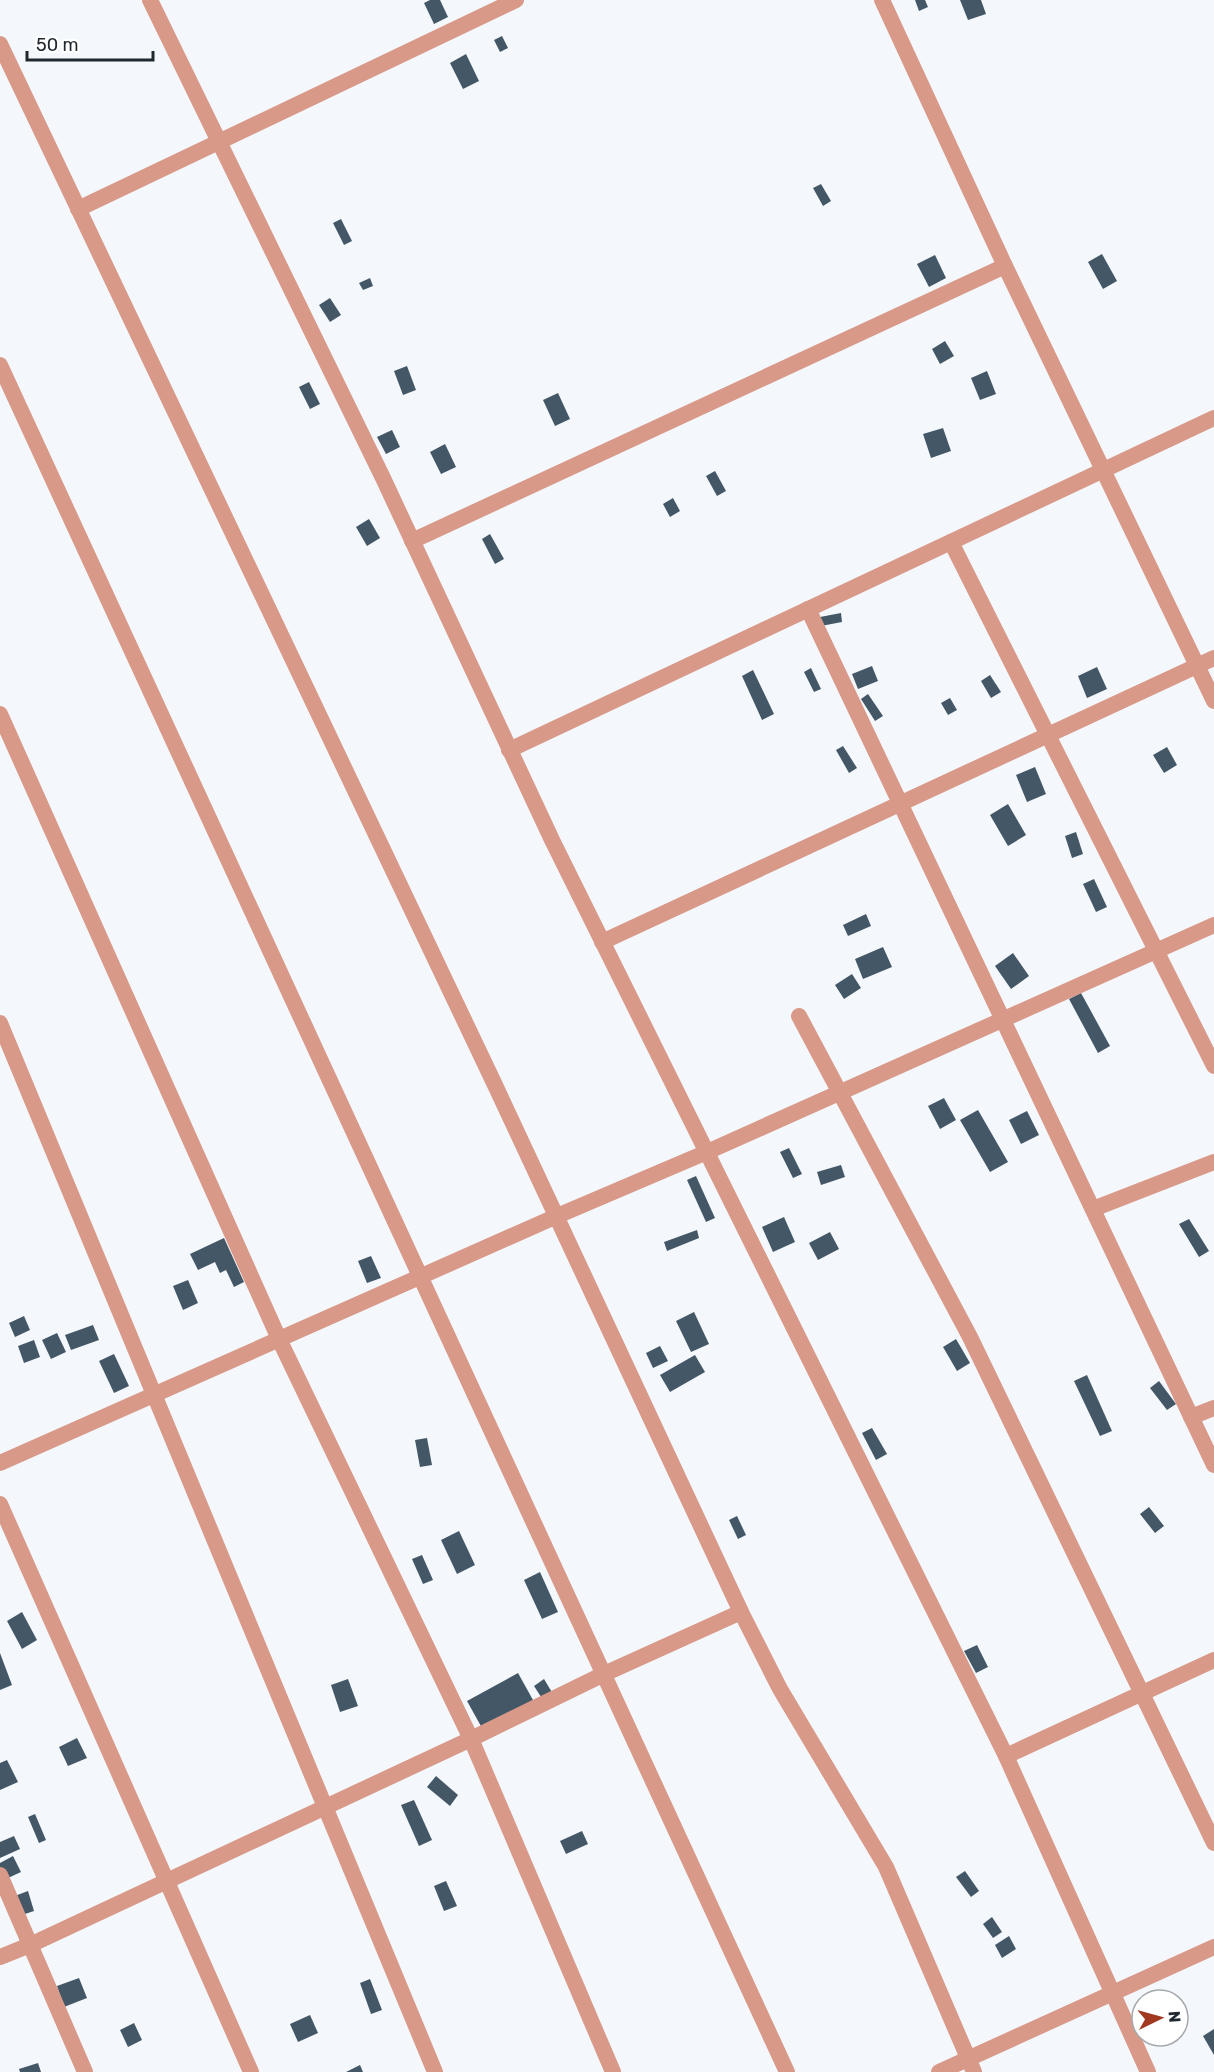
<svg xmlns="http://www.w3.org/2000/svg" width="1214" height="2072" font-family="Rubik,sans-serif">
  <style>
    .building { fill: #445767 }
    .lines { fill: none; stroke-linecap: round; stroke-linejoin: round }
    .minor { stroke: #d99989; stroke-width: 16 }
  </style>
  <rect width="100%" height="100%" fill="#f4f8fc"/>
  <g class="building">
    <polygon points="430,0 440,0 448,17 434,24 424,3"/>
    <polygon points="915,0 925,0 928,7 919,11"/>
    <polygon points="960,0 981,0 986,14 968,20"/>
    <polygon points="502,36 508,48 500,52 494,40"/>
    <polygon points="466,54 479,81 463,89 450,63"/>
    <polygon points="821,184 831,201 823,206 813,188"/>
    <polygon points="341,219 352,241 344,245 333,223"/>
    <polygon points="1102,254 1117,281 1103,289 1088,262"/>
    <polygon points="935,255 946,278 929,287 917,264"/>
    <polygon points="370,278 373,286 363,290 359,283"/>
    <polygon points="330,298 341,315 330,322 319,305"/>
    <polygon points="945,341 954,356 940,364 932,349"/>
    <polygon points="407,366 416,390 403,395 394,371"/>
    <polygon points="987,371 996,394 980,400 971,378"/>
    <polygon points="309,382 320,404 310,409 299,387"/>
    <polygon points="558,393 570,419 555,426 543,400"/>
    <polygon points="943,428 951,451 931,458 923,434"/>
    <polygon points="392,430 400,447 386,454 377,437"/>
    <polygon points="445,444 456,467 441,474 430,452"/>
    <polygon points="715,471 726,491 717,496 706,476"/>
    <polygon points="673,498 680,511 670,517 663,504"/>
    <polygon points="369,519 380,538 367,546 356,527"/>
    <polygon points="490,534 504,559 495,564 482,539"/>
    <polygon points="841,613 842,622 821,626 820,617"/>
    <polygon points="872,666 878,681 858,689 852,674"/>
    <polygon points="1097,667 1107,689 1087,698 1078,676"/>
    <polygon points="811,668 821,689 814,692 804,672"/>
    <polygon points="753,670 774,714 762,720 742,676"/>
    <polygon points="990,675 1001,692 991,698 981,681"/>
    <polygon points="868,694 883,716 875,721 861,699"/>
    <polygon points="950,698 957,710 948,715 941,703"/>
    <polygon points="843,746 857,768 849,773 836,750"/>
    <polygon points="1167,747 1177,765 1164,773 1153,755"/>
    <polygon points="1035,767 1046,794 1027,802 1016,775"/>
    <polygon points="1008,804 1026,835 1008,846 990,815"/>
    <polygon points="1076,832 1083,854 1072,858 1065,836"/>
    <polygon points="1094,879 1107,907 1096,912 1083,884"/>
    <polygon points="866,914 871,926 848,936 843,925"/>
    <polygon points="883,947 892,967 863,979 855,959"/>
    <polygon points="1013,953 1029,976 1011,989 995,966"/>
    <polygon points="852,974 861,988 844,999 835,985"/>
    <polygon points="1081,993 1110,1046 1098,1053 1069,999"/>
    <polygon points="944,1098 956,1120 940,1129 928,1106"/>
    <polygon points="978,1110 1008,1162 990,1172 960,1120"/>
    <polygon points="1027,1111 1039,1135 1021,1144 1009,1120"/>
    <polygon points="789,1148 802,1174 793,1178 780,1152"/>
    <polygon points="841,1165 845,1177 821,1185 817,1172"/>
    <polygon points="696,1176 715,1218 706,1222 687,1180"/>
    <polygon points="784,1217 795,1242 773,1252 762,1227"/>
    <polygon points="1189,1219 1209,1251 1199,1257 1179,1224"/>
    <polygon points="697,1230 699,1238 667,1251 664,1242"/>
    <polygon points="830,1232 839,1249 818,1260 809,1243"/>
    <polygon points="224,1238 244,1282 234,1287 226,1270 220,1273 215,1262 198,1270 190,1254"/>
    <polygon points="371,1256 381,1278 367,1283 358,1261"/>
    <polygon points="188,1280 198,1303 183,1310 173,1286"/>
    <polygon points="694,1312 709,1344 691,1352 676,1321"/>
    <polygon points="24,1316 30,1330 15,1337 9,1323"/>
    <polygon points="93,1325 99,1340 71,1350 65,1335"/>
    <polygon points="57,1333 66,1352 51,1359 42,1340"/>
    <polygon points="956,1339 970,1363 957,1371 943,1347"/>
    <polygon points="34,1340 40,1357 24,1363 18,1346"/>
    <polygon points="660,1346 668,1361 653,1368 646,1353"/>
    <polygon points="114,1354 129,1386 114,1393 99,1361"/>
    <polygon points="695,1355 705,1372 670,1392 660,1375"/>
    <polygon points="1087,1375 1112,1431 1100,1436 1074,1381"/>
    <polygon points="1159,1381 1176,1404 1167,1410 1150,1388"/>
    <polygon points="872,1428 887,1454 876,1460 862,1433"/>
    <polygon points="427,1438 432,1465 420,1467 415,1440"/>
    <polygon points="1149,1507 1164,1526 1155,1533 1140,1514"/>
    <polygon points="737,1516 746,1535 738,1539 729,1520"/>
    <polygon points="459,1531 475,1565 457,1574 441,1540"/>
    <polygon points="422,1555 433,1580 423,1584 412,1559"/>
    <polygon points="540,1572 558,1612 542,1619 524,1580"/>
    <polygon points="22,1612 37,1640 22,1649 7,1621"/>
    <polygon points="977,1645 988,1667 976,1673 964,1651"/>
    <polygon points="0,1653 12,1685 0,1690"/>
    <polygon points="518,1673 533,1700 482,1728 467,1701"/>
    <polygon points="348,1679 358,1706 340,1712 331,1685"/>
    <polygon points="544,1679 553,1694 543,1700 534,1686"/>
    <polygon points="77,1738 87,1758 68,1766 59,1747"/>
    <polygon points="7,1760 18,1782 0,1790 0,1763"/>
    <polygon points="436,1776 458,1795 450,1806 427,1787"/>
    <polygon points="414,1800 432,1840 419,1846 401,1805"/>
    <polygon points="35,1814 46,1840 39,1843 28,1817"/>
    <polygon points="582,1831 588,1844 566,1854 560,1841"/>
    <polygon points="14,1836 20,1849 0,1858 0,1842"/>
    <polygon points="13,1856 21,1872 6,1879 0,1868 0,1863"/>
    <polygon points="965,1871 979,1891 971,1897 956,1877"/>
    <polygon points="446,1881 457,1906 444,1911 434,1886"/>
    <polygon points="28,1891 34,1911 19,1916 12,1897"/>
    <polygon points="992,1917 1002,1932 993,1938 983,1924"/>
    <polygon points="1009,1936 1016,1949 1002,1958 995,1945"/>
    <polygon points="79,1978 87,1998 64,2007 57,1986"/>
    <polygon points="370,1979 382,2010 371,2014 360,1983"/>
    <polygon points="310,2015 318,2033 298,2042 290,2024"/>
    <polygon points="134,2023 142,2040 128,2047 120,2030"/>
    <polygon points="1214,2029 1214,2055 1203,2036"/>
    <polygon points="38,2063 41,2072 20,2072 19,2069"/>
    <polygon points="360,2065 363,2072 346,2072"/>
  </g>
  <g class="lines">
    <g class="minor">
      <polyline points="150,0 383,478 552,840 1006,1756 1148,2072"/>
      <polyline points="882,0 1005,266 1214,701"/>
      <polyline points="0,44 495,1085 741,1612 780,1689 886,1867 974,2072"/>
      <polyline points="78,209 516,0"/>
      <polyline points="0,365 787,2072"/>
      <polyline points="412,541 1005,266"/>
      <polyline points="951,542 1214,1066"/>
      <polyline points="808,609 1214,1465"/>
      <polyline points="0,714 279,1339 471,1739 613,2072"/>
      <polyline points="509,750 1214,418"/>
      <polyline points="602,942 1214,658"/>
      <polyline points="799,1016 970,1337 1214,1843"/>
      <polyline points="0,1023 435,2072"/>
      <polyline points="1093,1209 1214,1162"/>
      <polyline points="1191,1417 1214,1408"/>
      <polyline points="0,1463 557,1216 707,1152 1214,925"/>
      <polyline points="0,1504 251,2072"/>
      <polyline points="1006,1756 1214,1660"/>
      <polyline points="0,1875 85,2072"/>
      <polyline points="0,1957 30,1945 471,1739 604,1674 741,1612"/>
      <polyline points="939,2072 1214,1947"/>
    </g>
  </g>
  <g transform="translate(1160 2018) rotate(85)"><circle r="28" fill="#ffffff" stroke="#a6a9ac" stroke-width="1.5"/>
  <path d="M0-4.5L10 22L0 15L-10 22Z" fill="#a13820"/>
  <text y="-9" font-size="16" font-weight="bold" text-anchor="middle" fill="#20282f">N</text>
  </g>
  <path d="M27 51v9h126v-9" fill="none" stroke="#20282f" stroke-width="3"/>
  <text x="36" y="51" font-size="18" fill="#20282f" stroke="#ffffff" stroke-width="4.5" paint-order="stroke">50 m</text>
</svg>
